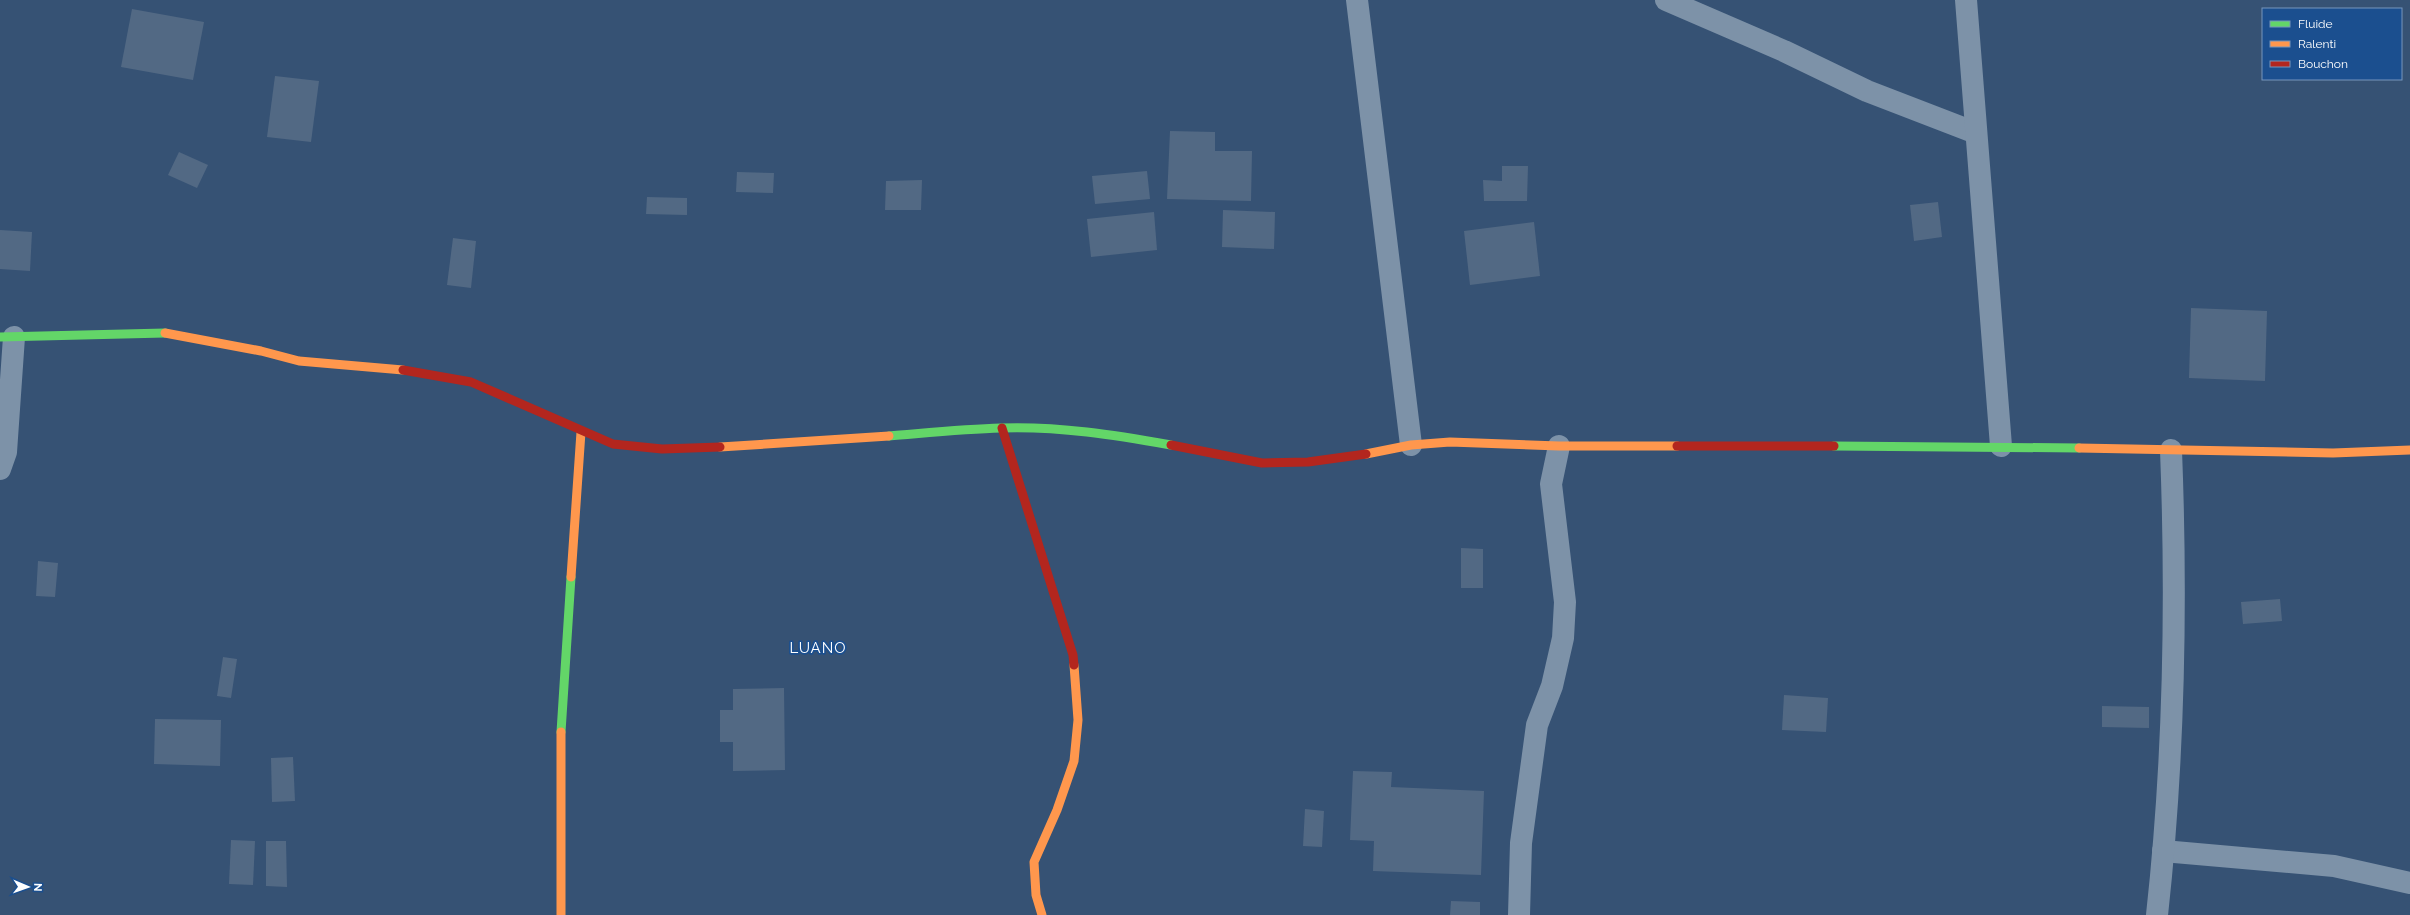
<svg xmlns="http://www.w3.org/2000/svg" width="2410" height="915" font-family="Raleway,sans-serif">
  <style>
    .building { fill: #526984 }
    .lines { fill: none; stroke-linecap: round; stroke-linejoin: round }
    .street { stroke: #7d92a8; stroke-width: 22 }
    .fast { stroke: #63d668; stroke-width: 9 }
    .slow { stroke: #ff974d; stroke-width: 9 }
    .jam { stroke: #b3261e; stroke-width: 9 }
    .labels { text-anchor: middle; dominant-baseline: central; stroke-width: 3.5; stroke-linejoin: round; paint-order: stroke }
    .quarter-label { font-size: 15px; letter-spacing: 1px; fill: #fff; stroke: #1b4f8f }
  </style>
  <rect width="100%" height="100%" fill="#365274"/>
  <g class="building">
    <polygon points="132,9 204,22 193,80 121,67"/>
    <polygon points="275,76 319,81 311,142 267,137"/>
    <polygon points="1170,131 1215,132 1215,151 1252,151 1251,201 1167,199"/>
    <polygon points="179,152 208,165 197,188 168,175"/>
    <polygon points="1502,166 1528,166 1527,201 1484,201 1483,180 1502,181"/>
    <polygon points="1147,171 1150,199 1095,204 1092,176"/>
    <polygon points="737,172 774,173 773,193 736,192"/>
    <polygon points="922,180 921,210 885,210 886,181"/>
    <polygon points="647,197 687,198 687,215 646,214"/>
    <polygon points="1938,202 1942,237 1914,241 1910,205"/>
    <polygon points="1223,210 1275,212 1274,249 1222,247"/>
    <polygon points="1154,212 1157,250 1091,257 1087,219"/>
    <polygon points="1534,222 1540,276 1470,285 1464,231"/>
    <polygon points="0,230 32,232 30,271 0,269"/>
    <polygon points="453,238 476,241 471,288 447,285"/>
    <polygon points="2191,308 2267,311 2265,381 2189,378"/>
    <polygon points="1461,548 1483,549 1483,588 1461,588"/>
    <polygon points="38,561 58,563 55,597 36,596"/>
    <polygon points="2280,599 2282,621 2243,624 2241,602"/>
    <polygon points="223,657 237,659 231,698 217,696"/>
    <polygon points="784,688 785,770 733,771 733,742 720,742 720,710 733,710 733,689"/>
    <polygon points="1784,695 1828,698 1826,732 1782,730"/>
    <polygon points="2102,706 2149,707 2149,728 2102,727"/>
    <polygon points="155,719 221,720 220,766 154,764"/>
    <polygon points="293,757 295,801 272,802 271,758"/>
    <polygon points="1353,771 1392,772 1391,787 1484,791 1481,875 1373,871 1374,841 1350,840"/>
    <polygon points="1305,809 1324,811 1322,847 1303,846"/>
    <polygon points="231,840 255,841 253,885 229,884"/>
    <polygon points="266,841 286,841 287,887 266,886"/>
    <polygon points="1451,901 1480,902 1480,915 1450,915"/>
  </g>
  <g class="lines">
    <g class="street">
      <polyline points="1357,0 1411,445"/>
      <polyline points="1666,0 1784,51 1867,91 1976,133"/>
      <polyline points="1966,0 2001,446"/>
      <polyline points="0,469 6,452 14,337"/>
      <polyline points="2163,851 2334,866 2410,883"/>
      <polyline points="1519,915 1521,843 1537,725 1552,686 1563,638 1565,602 1551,484 1559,446"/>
      <path d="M2157,915C2174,761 2177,605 2171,450"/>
    </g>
    <g class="fast">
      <polyline points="0,337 165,333"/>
      <path d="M889,436C926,433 964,429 1001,428C1059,426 1115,435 1171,445"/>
      <polyline points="1834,446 2079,448"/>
      <polyline points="561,732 571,577"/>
    </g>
    <g class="slow">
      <polyline points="165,333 261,351 299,361 403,370"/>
      <polyline points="720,447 889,436"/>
      <polyline points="2079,448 2333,453 2410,450"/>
      <polyline points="1366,454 1411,445 1450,442 1559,446 1677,446"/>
      <polyline points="571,577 581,432"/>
      <polyline points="561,915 561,732"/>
      <polyline points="1042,915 1036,895 1034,862 1057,810 1074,761 1078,720 1074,665"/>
    </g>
    <g class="jam">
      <polyline points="403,370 471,382 613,444 662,449 720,447"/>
      <polyline points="1002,428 1073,655 1074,665"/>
      <polyline points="1171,445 1262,463 1308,462 1366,454"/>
      <polyline points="1677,446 1834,446"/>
    </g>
  </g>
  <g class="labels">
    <g class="quarter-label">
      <text x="818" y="648">LUANO</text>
    </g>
  </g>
  <rect x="2262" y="8" width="140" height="72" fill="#1b4f8f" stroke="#7695bc"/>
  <rect x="2270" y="21" width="20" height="6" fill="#63d668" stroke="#7695bc"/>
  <text x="2298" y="28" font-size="12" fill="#ffffff">Fluide</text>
  <rect x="2270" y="41" width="20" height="6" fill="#ff974d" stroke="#7695bc"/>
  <text x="2298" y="48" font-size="12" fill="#ffffff">Ralenti</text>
  <rect x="2270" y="61" width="20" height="6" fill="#b3261e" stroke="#7695bc"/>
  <text x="2298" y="68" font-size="12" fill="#ffffff">Bouchon</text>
  <g transform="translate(28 887) rotate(92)" stroke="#1b4f8f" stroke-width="3" paint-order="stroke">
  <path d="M0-3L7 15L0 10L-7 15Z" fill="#ffffff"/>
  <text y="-6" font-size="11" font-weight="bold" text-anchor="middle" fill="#ffffff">N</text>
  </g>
</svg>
